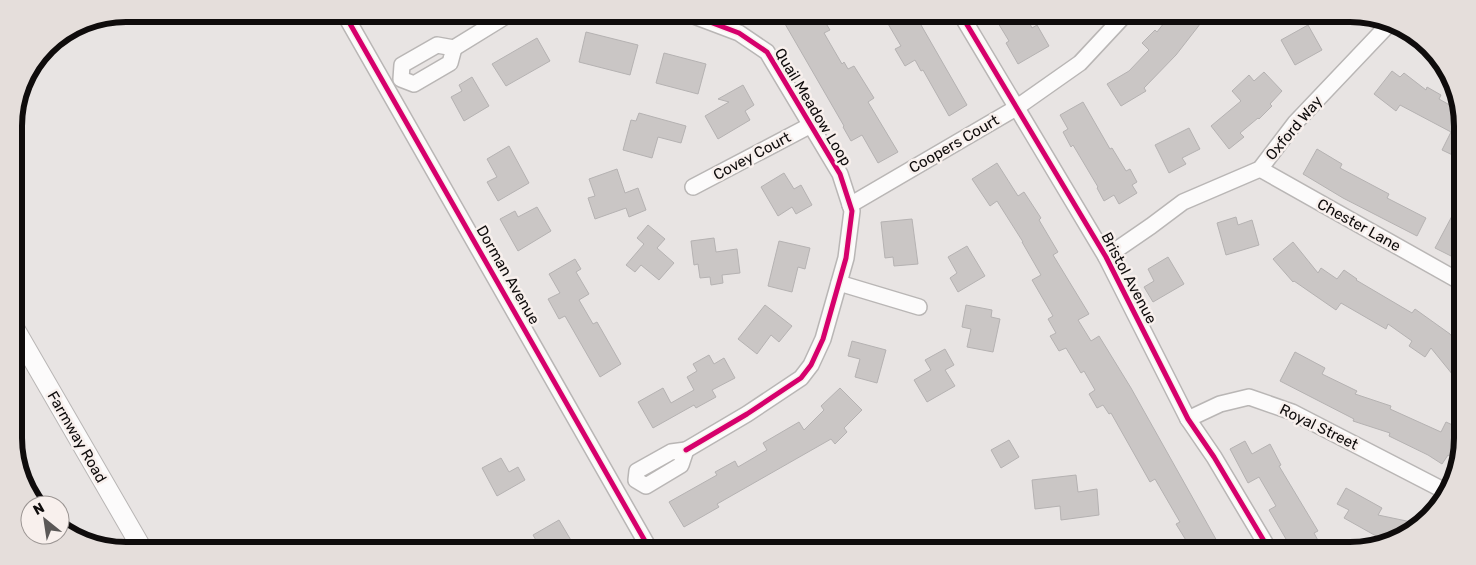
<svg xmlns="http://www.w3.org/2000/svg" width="1476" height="565" font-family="Rubik,sans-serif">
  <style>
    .building { fill: #cac6c5; stroke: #b5b2b2 }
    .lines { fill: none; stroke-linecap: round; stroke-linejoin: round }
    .minor-casing { stroke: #b9b6b5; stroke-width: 18 }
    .major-casing { stroke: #b9b6b5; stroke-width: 21 }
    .minor { stroke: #fcfbfb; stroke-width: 15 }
    .major { stroke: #fcfbfb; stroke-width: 19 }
    .cycleway-casing { stroke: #f8f0ed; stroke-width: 8 }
    .cycleway { stroke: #d6006c; stroke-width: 5 }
    .labels { text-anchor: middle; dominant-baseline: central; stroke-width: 5; stroke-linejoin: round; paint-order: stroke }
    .street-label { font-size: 15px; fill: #0f0c0c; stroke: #f8f0ed }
    .rim { fill: none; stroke: #0f0c0c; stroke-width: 6 }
  </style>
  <rect width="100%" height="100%" fill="#e8e4e3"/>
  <g class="building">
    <polygon points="781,17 822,17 830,30 824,33 842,64 844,62 848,69 854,66 874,98 868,102 898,152 878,163 862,135 851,141 843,127 844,126"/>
    <polygon points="884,17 917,18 967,105 949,116 923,70 921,71 915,60 905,66 895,49 901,46"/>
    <polygon points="995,18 1027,18 1032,28 1037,25 1049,46 1018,64 1006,43 1009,41"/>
    <polygon points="1167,19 1204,19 1176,55 1144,88 1146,91 1121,106 1107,84 1129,71 1149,50 1142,43 1155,30 1157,32"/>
    <polygon points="1308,25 1322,50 1295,65 1281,40"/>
    <polygon points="586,32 638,45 630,75 579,62"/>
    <polygon points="537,38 550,61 506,86 492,64"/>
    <polygon points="664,53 706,64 698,94 656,83"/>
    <polygon points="1392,71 1400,77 1404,73 1426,90 1427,87 1441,95 1439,99 1455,108 1451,116 1457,119 1461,111 1461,159 1442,150 1451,132 1400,105 1396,111 1374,94"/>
    <polygon points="1264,72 1282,91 1270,104 1272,106 1259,119 1258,118 1240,133 1244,137 1229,149 1211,126 1241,101 1232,91 1249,75 1254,81"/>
    <polygon points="472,77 489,106 464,121 451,97 462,91 459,85"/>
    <polygon points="743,85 754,105 745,111 750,120 718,139 705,116 729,102 718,99"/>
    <polygon points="1083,102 1110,149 1112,148 1126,171 1130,169 1137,182 1132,185 1137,193 1119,204 1114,195 1104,201 1097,188 1098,187 1073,145 1071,147 1063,132 1068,129 1060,115"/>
    <polygon points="639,113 686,126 681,143 658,137 652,158 623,150 631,120 636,121"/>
    <polygon points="1189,128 1200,149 1182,158 1186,164 1169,173 1155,145"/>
    <polygon points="509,146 529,183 498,201 487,182 497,177 487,159"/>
    <polygon points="1317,149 1342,164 1340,168 1389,194 1387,198 1426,218 1417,236 1343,198 1303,174"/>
    <polygon points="997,163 1018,196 1024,192 1041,218 1039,220 1058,252 1053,255 1089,314 1078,320 1091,341 1099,336 1131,388 1222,550 1192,550 1176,524 1180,522 1155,479 1150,482 1111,413 1109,414 1103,405 1097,408 1089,394 1095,390 1084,371 1081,373 1066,348 1059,351 1050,336 1056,333 1048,319 1053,316 1032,280 1041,275 1022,242 1023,242 997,201 990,206 972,179"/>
    <polygon points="617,169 625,193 638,188 646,210 629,217 626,208 595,219 588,198 595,196 589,179"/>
    <polygon points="784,173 794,189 801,185 812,205 796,214 792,207 778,216 761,187"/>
    <polygon points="1460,201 1460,212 1459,260 1435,248"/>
    <polygon points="537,207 551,231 518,251 500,219 515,211 518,217"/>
    <polygon points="1236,217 1238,225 1252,220 1259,245 1226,255 1217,223"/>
    <polygon points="912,219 918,264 894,266 893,257 885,258 881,222"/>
    <polygon points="648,225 665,239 657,248 674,263 659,280 641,265 635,272 626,265 644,244 637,238"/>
    <polygon points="714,238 716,252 737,249 740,273 722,275 723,283 711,285 710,277 700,278 698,264 694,265 691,241"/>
    <polygon points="779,241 810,248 805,269 798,267 792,292 768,286"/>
    <polygon points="1293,242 1318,273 1321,268 1337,279 1344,270 1357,279 1356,280 1412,313 1415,309 1450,334 1458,344 1457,380 1431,348 1425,357 1409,346 1412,341 1388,324 1386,329 1341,303 1336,310 1294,281 1293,282 1273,259"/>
    <polygon points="967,246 985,276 958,292 950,278 957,273 948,257"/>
    <polygon points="1168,257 1184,284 1153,302 1144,287 1154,281 1148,269"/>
    <polygon points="575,259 581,269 576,272 589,294 579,300 593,324 597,322 621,364 600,377 565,316 559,319 548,299 560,293 549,274"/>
    <polygon points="765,305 792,326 779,342 771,335 757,354 738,339"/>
    <polygon points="966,305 992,310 991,317 1000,319 993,352 967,347 971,329 962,327"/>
    <polygon points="852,341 886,350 877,383 855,377 860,359 848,356"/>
    <polygon points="945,349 954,365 945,370 955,386 927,402 914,380 931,370 925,360"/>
    <polygon points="1295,352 1325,368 1322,374 1357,391 1355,394 1391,406 1390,409 1441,432 1446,422 1457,427 1456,460 1448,455 1442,464 1428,455 1389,436 1390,433 1353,421 1354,419 1280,381"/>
    <polygon points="709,355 714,364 724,358 735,378 712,390 716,397 696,408 694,405 653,428 638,402 663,388 671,403 694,390 687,377 697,371 693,364"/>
    <polygon points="840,388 862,410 844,428 847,432 835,444 831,439 717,504 719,507 684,527 669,502 717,475 715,472 735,461 738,467 767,450 763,443 799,422 804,430 824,410 821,406"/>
    <polygon points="1009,440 1019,457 1001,468 991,450"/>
    <polygon points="1245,441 1252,454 1270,444 1281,465 1279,466 1318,531 1314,533 1321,546 1312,551 1293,551 1269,510 1276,506 1259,477 1248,483 1230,449"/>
    <polygon points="501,458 509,472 518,467 525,480 497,496 482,468"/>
    <polygon points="1076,475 1078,492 1097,489 1099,515 1061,520 1060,506 1035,509 1032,480"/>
    <polygon points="1346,488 1382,508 1378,515 1421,524 1418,528 1385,541 1344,518 1349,510 1337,504"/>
    <polygon points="559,520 575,547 540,547 533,535"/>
  </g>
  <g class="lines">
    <g class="minor-casing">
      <g id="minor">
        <polyline points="345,15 649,548"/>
        <polyline points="963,18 1106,257 1188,419 1214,457 1270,551"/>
        <polygon points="437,45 454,48 450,63 414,84 401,79 402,65"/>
        <polyline points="454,48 506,16"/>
        <polyline points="1260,169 1459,281"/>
        <polyline points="693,187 811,125"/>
        <polyline points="850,205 1016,108 1080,63 1121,19"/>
        <polyline points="1106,257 1151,226 1183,202 1260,169 1295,123 1390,23"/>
        <polyline points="839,283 919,307"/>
        <polyline points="1188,419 1220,404 1249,397 1292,412 1445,491"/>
        <polyline points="686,450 747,414 801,378 811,365 823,339 846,258 852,211 840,174 767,52 739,33 694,16"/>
        <polygon points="686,450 681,465 646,486 636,480 637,471 671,452"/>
      </g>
    </g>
    <g class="major-casing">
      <polyline id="major" points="15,329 140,545"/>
    </g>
    <use href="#minor" class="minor"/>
    <use href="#major" class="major"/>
    <g class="cycleway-casing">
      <g id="cycleway">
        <polyline points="345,15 649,548"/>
        <polyline points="963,18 1106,257 1188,419 1214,457 1270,551"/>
        <polyline points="686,450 747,414 801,378 811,365 823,339 846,258 852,211 840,174 767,52 739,33 694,16"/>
      </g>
    </g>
    <use href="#cycleway" class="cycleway"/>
  </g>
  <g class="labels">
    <g class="street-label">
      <text transform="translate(813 107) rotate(59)">Quail Meadow Loop</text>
      <text transform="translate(1294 128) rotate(-50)">Oxford Way</text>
      <text transform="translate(954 144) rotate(-30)">Coopers Court</text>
      <text transform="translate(752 156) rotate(-28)">Covey Court</text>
      <text transform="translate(1359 225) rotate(29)">Chester Lane</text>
      <text transform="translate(508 275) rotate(60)">Dorman Avenue</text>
      <text transform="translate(1129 278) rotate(62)">Bristol Avenue</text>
      <text transform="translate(1319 427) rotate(26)">Royal Street</text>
      <text transform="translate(77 437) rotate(60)">Farmway Road</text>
    </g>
  </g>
  <path d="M0 0H1476V565H0ZM126 22H1350A104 104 0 0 1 1454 126V438A104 104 0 0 1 1350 542H126A104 104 0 0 1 22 438V126A104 104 0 0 1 126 22Z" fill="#e5dedb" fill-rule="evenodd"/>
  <path class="rim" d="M126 22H1350A104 104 0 0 1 1454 126V438A104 104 0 0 1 1350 542H126A104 104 0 0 1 22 438V126A104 104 0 0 1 126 22Z"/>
  <g transform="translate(45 520) rotate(330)"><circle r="24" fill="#f8f0ed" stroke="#9b9593"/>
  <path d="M0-4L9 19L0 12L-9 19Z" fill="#5b5857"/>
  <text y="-8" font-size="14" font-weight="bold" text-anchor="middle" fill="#0f0c0c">N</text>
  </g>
</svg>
